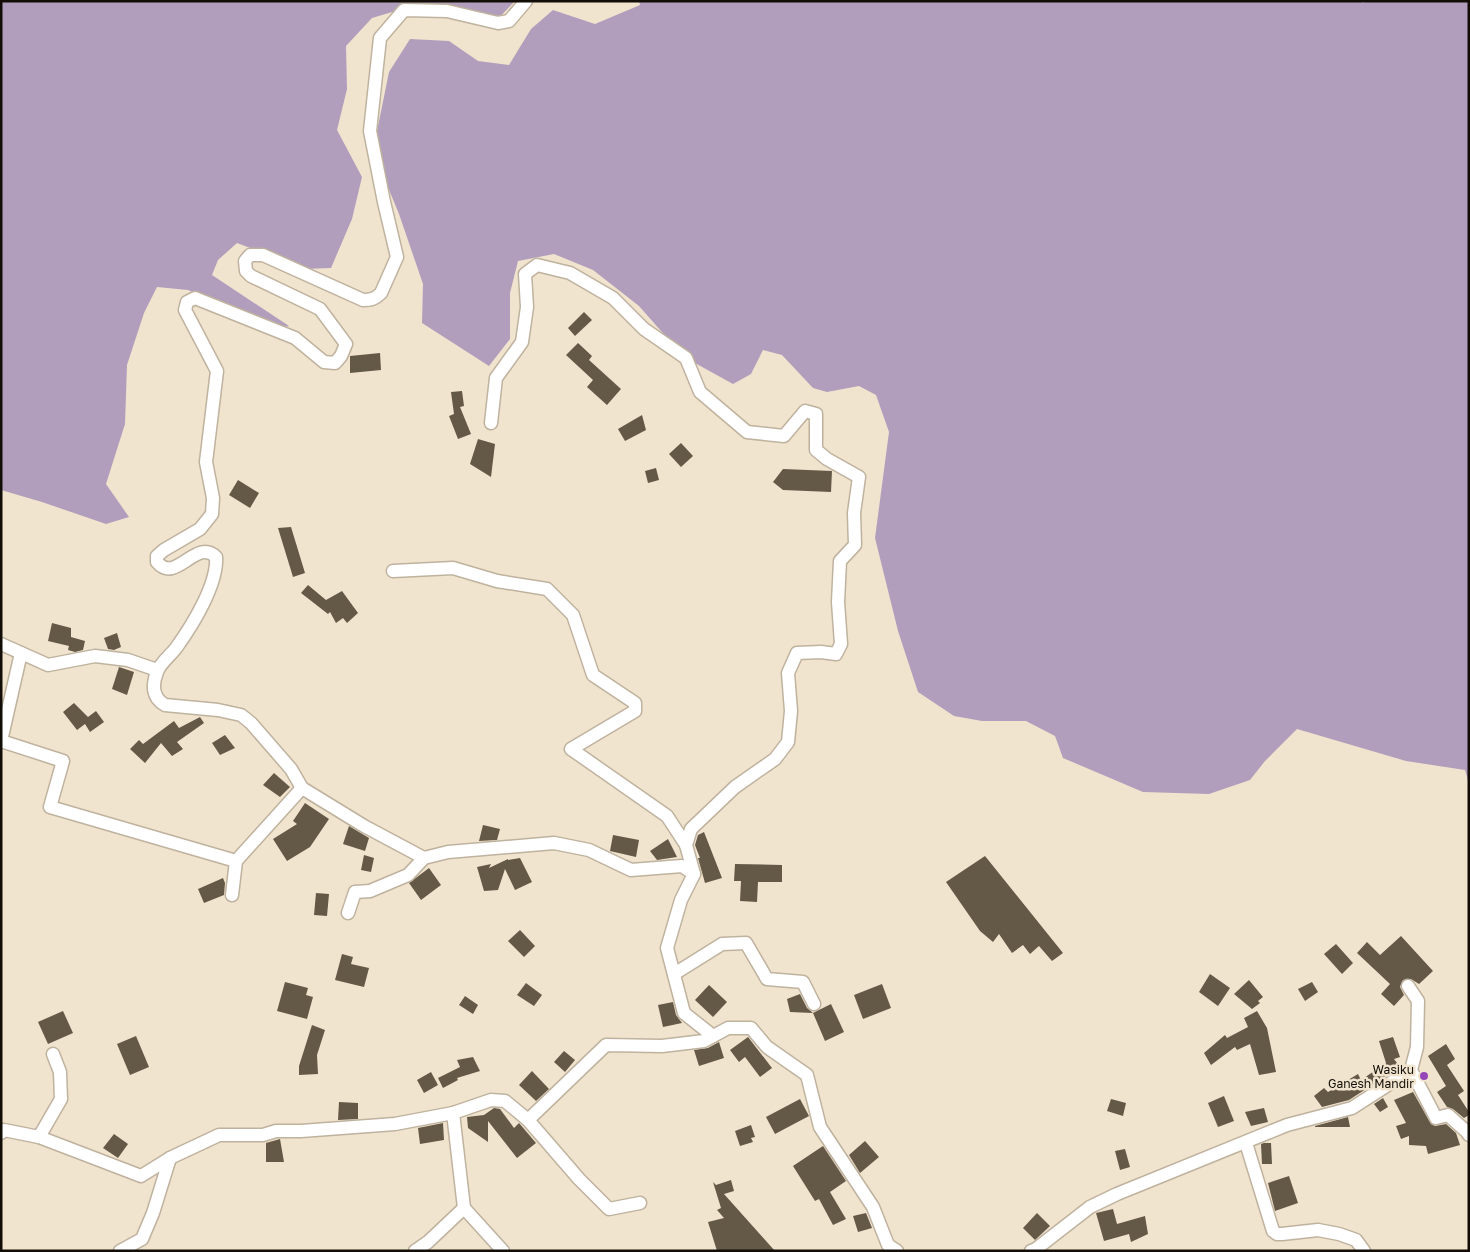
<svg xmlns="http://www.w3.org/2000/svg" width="1470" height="1252" font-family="'Golos Text',sans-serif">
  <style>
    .forest { fill: #b19ebc }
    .building { fill: #645947 }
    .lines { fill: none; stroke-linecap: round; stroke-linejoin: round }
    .minor-casing { stroke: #bfb29e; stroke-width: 15 }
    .minor { stroke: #fff; stroke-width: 12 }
    .poi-dot { fill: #9547b7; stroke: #f1e4cf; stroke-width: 2 }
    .labels { text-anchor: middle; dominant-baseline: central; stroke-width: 5; stroke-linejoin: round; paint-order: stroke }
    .poi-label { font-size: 12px; fill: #120e07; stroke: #f1e4cf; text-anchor: end }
  </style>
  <rect width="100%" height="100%" fill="#f1e4cf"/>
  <g class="forest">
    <polygon points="1,1 515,1 489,28 448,7 409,7 372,18 346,46 347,89 337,130 362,177 352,219 331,268 305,269 237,243 218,260 212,275 289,326 277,329 188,290 157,287 144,313 127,365 125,424 106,484 129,517 106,524 42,502 1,490"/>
    <polygon points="639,1 1361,1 1363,3 1365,1 1469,1 1469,783 1465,770 1406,761 1297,729 1265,761 1250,780 1209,794 1143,792 1063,758 1055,736 1026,721 982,721 954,716 918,692 898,631 875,538 889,432 876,395 859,386 827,392 813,388 782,355 763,350 751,374 733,384 684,357 639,306 593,270 554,254 518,261 510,293 510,339 489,366 422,323 423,284 399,214 373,151 389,72 410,39 449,41 478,61 509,65 531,29 553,10 595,24 640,5"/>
  </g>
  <g class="building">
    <polygon points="584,312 592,320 575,336 568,328"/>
    <polygon points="578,343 592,356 589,360 621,389 607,405 587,387 593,380 566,355"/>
    <polygon points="380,353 381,370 350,373 350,356"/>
    <polygon points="462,391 464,406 460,407 471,434 458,439 449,416 454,414 451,392"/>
    <polygon points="642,415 646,430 625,441 618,429"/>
    <polygon points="478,439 495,444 491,477 470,464"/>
    <polygon points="681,443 693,456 681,467 669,454"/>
    <polygon points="656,468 659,480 648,483 645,471"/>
    <polygon points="783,469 832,471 831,492 783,490 773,482"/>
    <polygon points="238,480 259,493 250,508 229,495"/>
    <polygon points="291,527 305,573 293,577 278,528"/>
    <polygon points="308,585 326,600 342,591 358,613 347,623 343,618 336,623 330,612 328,614 301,593"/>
    <polygon points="52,623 71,628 71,637 85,641 83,650 75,652 68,650 69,646 48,641"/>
    <polygon points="117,633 121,647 114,650 108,649 104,638"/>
    <polygon points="119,667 134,672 127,695 112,689"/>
    <polygon points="74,703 88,717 96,711 104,722 90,732 85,724 77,730 63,712"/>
    <polygon points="200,717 204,723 177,742 183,749 172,756 161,743 145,763 130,749 139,740 143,744 174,721 179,728"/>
    <polygon points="225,735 235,748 220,755 212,743"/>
    <polygon points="274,773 290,787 280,797 263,785"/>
    <polygon points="305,803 329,819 310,847 287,861 273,839 297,824 293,821"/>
    <polygon points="483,825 500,829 497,840 479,841"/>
    <polygon points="349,826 369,838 365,851 343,844"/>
    <polygon points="704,832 722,878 705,883 698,858 700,858 695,845 698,835"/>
    <polygon points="613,835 639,840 636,857 610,851"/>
    <polygon points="668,839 677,857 657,860 650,851"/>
    <polygon points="364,855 374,858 371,872 361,870"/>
    <polygon points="985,856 1063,953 1052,961 1039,946 1030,954 1023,945 1012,953 999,934 993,942 980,931 946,882"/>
    <polygon points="520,858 532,882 515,890 505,869 498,890 484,891 477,867 491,864 489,868 508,859 508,860"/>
    <polygon points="735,864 782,865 782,882 758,882 757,902 740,901 741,881 734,881"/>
    <polygon points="429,868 441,885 421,900 409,883"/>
    <polygon points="223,878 225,883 224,895 204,903 198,889"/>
    <polygon points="316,893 329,894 327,916 314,915"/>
    <polygon points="520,930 535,946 524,957 508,941"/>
    <polygon points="1401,936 1433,971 1419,984 1411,979 1403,980 1400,987 1404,995 1394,1006 1381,994 1390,984 1357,953 1367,942 1380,955"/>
    <polygon points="1336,944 1353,963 1342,974 1324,954"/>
    <polygon points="342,954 353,957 351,964 369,968 364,987 335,980"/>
    <polygon points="1210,974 1230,988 1218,1006 1199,992"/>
    <polygon points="1249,980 1263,997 1258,1001 1260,1003 1252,1009 1234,994"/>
    <polygon points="285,982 308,988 306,995 313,997 307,1019 277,1011"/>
    <polygon points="1312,982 1318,992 1305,1001 1298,989"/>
    <polygon points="526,983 542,995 534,1006 517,995"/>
    <polygon points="882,984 891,1008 863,1019 854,995"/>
    <polygon points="709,985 727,1002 713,1017 695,1000"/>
    <polygon points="800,994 807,1008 813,1013 790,1012 787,999"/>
    <polygon points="465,996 478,1005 473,1014 459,1005"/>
    <polygon points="673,1002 676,1015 682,1023 663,1027 658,1005"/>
    <polygon points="831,1004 844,1032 825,1041 813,1013"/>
    <polygon points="63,1011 73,1033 48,1044 38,1022"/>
    <polygon points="1257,1011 1267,1028 1276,1072 1259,1075 1250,1044 1237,1050 1235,1047 1211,1065 1204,1053 1225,1035 1227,1038 1248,1027 1244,1018"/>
    <polygon points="312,1025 325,1030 317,1055 318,1074 299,1075 299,1066"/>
    <polygon points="136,1036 149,1067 130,1075 117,1044"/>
    <polygon points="748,1037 772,1068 760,1077 745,1057 739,1062 730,1050"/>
    <polygon points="1393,1037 1400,1057 1394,1059 1400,1067 1349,1100 1322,1107 1314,1096 1324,1088 1328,1092 1358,1074 1361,1080 1386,1063 1379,1041"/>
    <polygon points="719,1042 724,1058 699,1066 694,1050 708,1048"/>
    <polygon points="1446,1044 1455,1059 1447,1065 1464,1091 1458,1095 1469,1112 1469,1115 1464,1118 1453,1109 1447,1107 1437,1092 1446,1086 1428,1056"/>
    <polygon points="564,1051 575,1060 565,1072 554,1062"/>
    <polygon points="473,1057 480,1071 457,1078 458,1080 443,1088 438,1078 460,1067 457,1060"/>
    <polygon points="532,1071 549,1089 536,1101 519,1085"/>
    <polygon points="431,1072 438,1085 424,1093 417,1080"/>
    <polygon points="1413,1092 1431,1124 1435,1126 1446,1124 1456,1133 1460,1145 1428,1154 1426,1146 1409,1145 1409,1136 1401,1139 1396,1126 1406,1123 1394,1100"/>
    <polygon points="1224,1096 1234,1121 1218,1127 1208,1103"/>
    <polygon points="1383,1098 1388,1107 1380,1112 1374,1104"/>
    <polygon points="800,1099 809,1116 775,1134 766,1117"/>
    <polygon points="1111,1099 1126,1103 1123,1116 1107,1111"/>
    <polygon points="339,1102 358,1103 358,1119 338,1120"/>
    <polygon points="494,1108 500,1109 514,1128 519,1123 536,1143 517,1158 488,1121 488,1142 468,1128 467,1117 484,1115"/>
    <polygon points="1264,1108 1268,1122 1251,1126 1245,1112"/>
    <polygon points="1348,1117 1350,1127 1315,1127 1315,1126"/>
    <polygon points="443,1123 444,1140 420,1144 418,1128"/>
    <polygon points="751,1125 755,1137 751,1138 753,1142 740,1146 735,1131"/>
    <polygon points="114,1134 128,1144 118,1158 103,1148"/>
    <polygon points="280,1139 284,1162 266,1162 266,1143"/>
    <polygon points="865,1141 879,1157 860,1173 849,1155"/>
    <polygon points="1264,1143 1271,1143 1272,1164 1262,1164 1261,1144"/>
    <polygon points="823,1146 846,1181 830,1192 846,1219 833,1225 819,1199 815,1201 793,1166"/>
    <polygon points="1125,1149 1130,1167 1120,1170 1115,1151"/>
    <polygon points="1289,1176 1298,1203 1275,1211 1268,1183"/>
    <polygon points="731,1180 734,1191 724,1194 775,1251 717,1251 708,1222 724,1218 717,1210 721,1208 713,1182 716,1185"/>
    <polygon points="1113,1209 1117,1224 1145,1216 1148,1234 1131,1242 1129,1234 1104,1241 1096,1213"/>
    <polygon points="866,1213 872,1228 858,1232 853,1216"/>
    <polygon points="1037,1213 1050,1226 1035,1240 1023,1228"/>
  </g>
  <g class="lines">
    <g class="minor-casing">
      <g id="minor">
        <polyline points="491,423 496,378 522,342 527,307 525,274 537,265 570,273 613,298 644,329 686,358 700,392 747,432 784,436 805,411 816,414 816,450 827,459 859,477 854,513 855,545 840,561 838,602 841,644 836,654 821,652 797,653 788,673 791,711 788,742 775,759 735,787 691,829 686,845 694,874"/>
        <polyline points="393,571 453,568 497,581 547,589 573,615 593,675 635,703 635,711 571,749 667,816 686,845"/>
        <polyline points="1,644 48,665 95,656 128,660 157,670"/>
        <polyline points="1,741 63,761 50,807 236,861"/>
        <polyline points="1,741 21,653"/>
        <path d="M424,858L364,826L302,788L291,769L251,723L241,715L218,710L165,705C152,698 152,685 157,672C160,663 171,655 176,648C192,626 218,584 216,557C196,537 176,585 157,562V556L164,550L200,529L212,514L213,498L206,462L217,371L185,310L187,302L195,298L295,338L324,362L335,363L341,356L346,344L320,309L251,276L246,271L245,261L250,255H263L363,300C371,300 375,299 381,293L397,257L384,202L370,131L380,38L404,10L447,11L498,23L509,21L526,1"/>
        <polyline points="232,895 236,861 302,788"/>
        <polyline points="348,913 355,892 370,891 408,875 424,858 448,852 554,843 589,850 631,870 682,866 694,874 681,900 667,948 684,1013 713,1036"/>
        <polyline points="674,974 722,944 746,943 767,979 803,982 814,1004"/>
        <polyline points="1408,986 1418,1001 1417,1047 1411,1070 1436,1118 1448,1115 1467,1132 1469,1135"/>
        <polyline points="528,1120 579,1179 609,1209 640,1203"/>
        <polyline points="1,1133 4,1130 39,1137 141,1176 170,1158 219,1135 263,1135 276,1131 301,1131 395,1124 453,1113 491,1100 505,1101 528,1120 606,1045 662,1046 704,1041 728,1028 751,1028 767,1047 807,1075 820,1127 873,1207 888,1245 897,1251"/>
        <polyline points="39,1137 61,1099 60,1072 53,1054"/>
        <polyline points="1246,1143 1273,1231 1277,1234 1282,1234 1318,1230 1339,1234 1356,1240 1364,1251"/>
        <polyline points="464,1208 503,1251"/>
        <polyline points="120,1251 142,1239 153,1213 170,1158"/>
        <polyline points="415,1251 428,1242 464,1208 453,1113"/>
        <polyline points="1031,1251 1036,1249 1090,1207 1117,1194 1287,1125 1352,1108 1411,1070"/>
      </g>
    </g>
    <use href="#minor" class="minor"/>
  </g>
  <circle class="poi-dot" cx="1424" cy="1076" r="5"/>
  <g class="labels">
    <g class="poi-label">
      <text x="1414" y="1069">Wasiku<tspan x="1414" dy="14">Ganesh Mandir</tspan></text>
    </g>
  </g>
  <rect width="1470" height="1252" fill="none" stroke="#120e07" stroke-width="5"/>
</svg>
